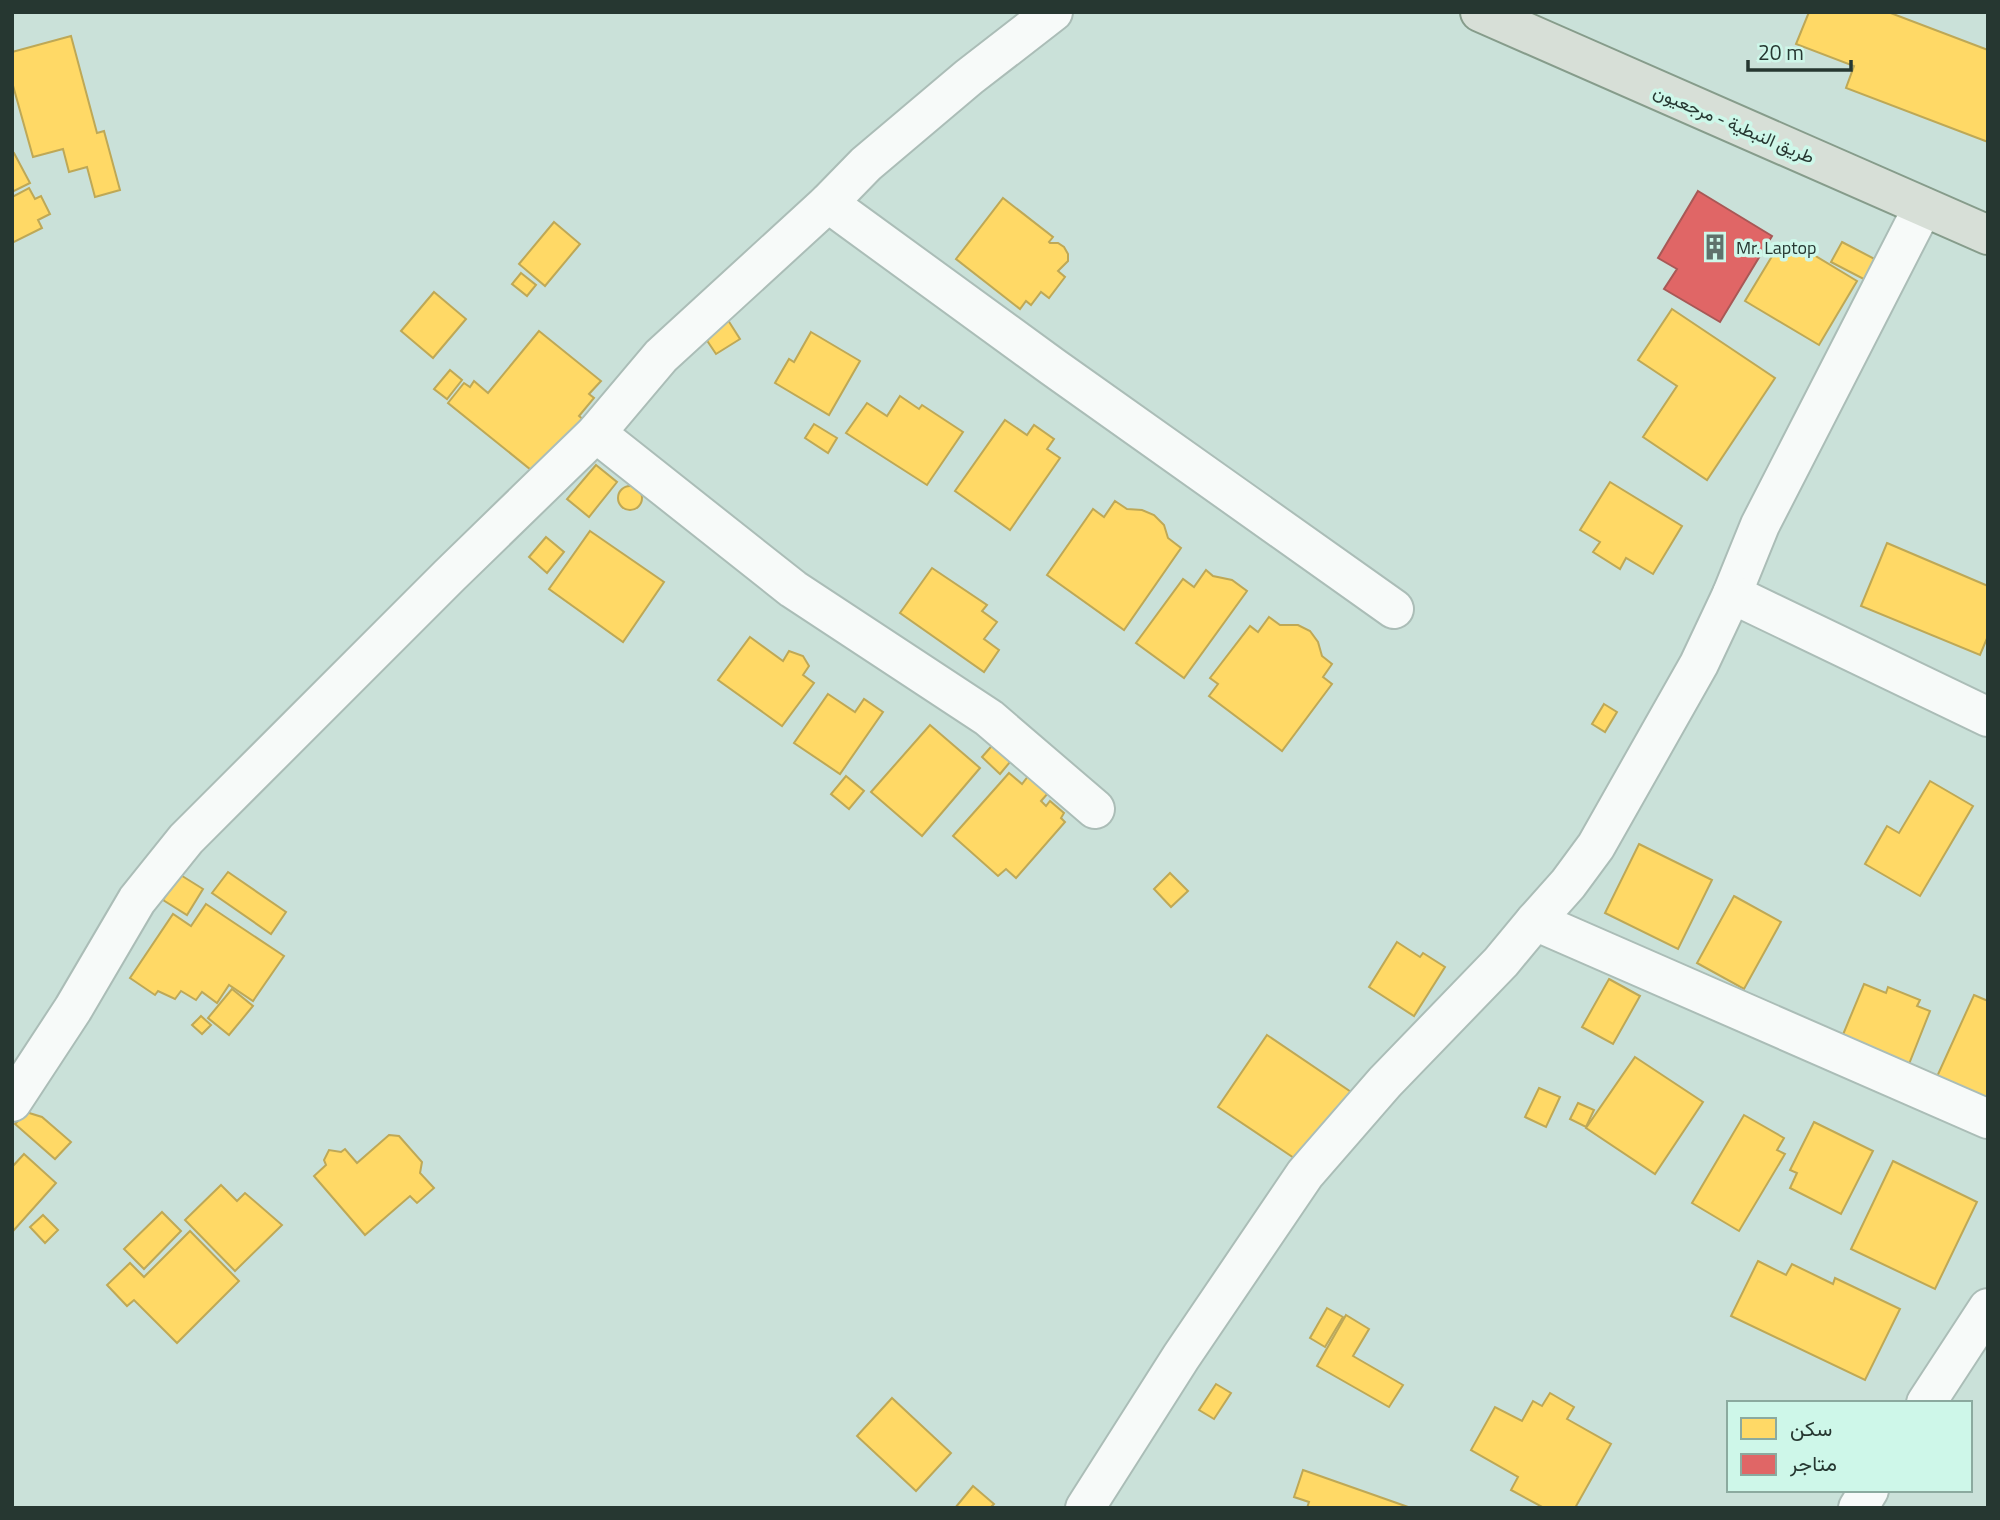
<svg xmlns="http://www.w3.org/2000/svg" width="2000" height="1520" font-family="'Titillium Web',Vazirmatn,sans-serif">
  <style>
    .homes { fill: #ffd966; stroke: #bea856; stroke-width: 2 }
    .shops { fill: #e06666; stroke: #a85856; stroke-width: 2 }
    .lines { fill: none; stroke-linecap: round; stroke-linejoin: round }
    .minor-casing { stroke: #abbdb7; stroke-width: 42 }
    .major-casing { stroke: #869c8b; stroke-width: 42 }
    .minor { stroke: #f7faf9; stroke-width: 38 }
    .major { stroke: #d7dfd7; stroke-width: 38 }
    .labels { text-anchor: middle; dominant-baseline: central; stroke-width: 7; stroke-linejoin: round; paint-order: stroke }
    .street-label { font-size: 18px; fill: #263731; stroke: #cef7e9 }
    .poi-label { font-size: 18px; fill: #263731; stroke: #cef7e9; text-anchor: start }
  </style>
  <rect width="100%" height="100%" fill="#cae1d9"/>
  <g class="homes">
    <polygon points="1809,12 1888,12 1988,50 1988,142 1846,88 1854,66 1796,44"/>
    <polygon points="71,36 97,133 104,131 120,190 95,197 87,167 69,172 63,149 33,157 12,82 12,52"/>
    <polygon points="14,153 30,183 12,192 12,154"/>
    <polygon points="29,188 35,199 41,196 50,214 38,220 42,228 12,243 12,197"/>
    <polygon points="1003,198 1053,237 1049,242 1050,243 1058,243 1064,247 1068,254 1068,261 1058,271 1065,277 1049,298 1041,292 1031,305 1026,301 1020,309 956,259"/>
    <polygon points="554,222 580,244 545,286 519,264"/>
    <polygon points="1842,242 1888,266 1877,286 1831,262"/>
    <polygon points="1780,243 1796,252 1799,246 1857,281 1819,345 1745,301"/>
    <polygon points="521,273 536,285 527,296 512,284"/>
    <polygon points="434,292 466,319 433,358 401,331"/>
    <polygon points="1672,309 1775,378 1707,480 1643,437 1677,386 1638,360"/>
    <polygon points="726,317 740,339 716,354 702,333"/>
    <polygon points="539,331 601,381 589,394 594,398 579,416 586,422 541,478 448,403 464,383 470,387 474,381 488,393"/>
    <polygon points="811,332 860,361 829,415 775,383 789,359 794,362"/>
    <polygon points="450,370 462,380 447,399 434,389"/>
    <polygon points="900,396 919,409 922,405 963,432 927,485 846,433 867,403 887,416"/>
    <polygon points="1005,420 1027,435 1034,425 1054,439 1047,449 1060,458 1010,530 955,491"/>
    <polygon points="814,424 837,438 828,453 805,438"/>
    <polygon points="596,465 617,482 589,517 567,499"/>
    <polygon points="1610,482 1682,526 1653,574 1626,558 1620,569 1593,552 1600,542 1580,530"/>
    <circle cx="630" cy="498" r="12"/>
    <polygon points="1115,501 1127,509 1142,510 1154,515 1164,525 1168,538 1181,548 1124,630 1047,575 1093,509 1104,517"/>
    <polygon points="590,531 664,582 623,642 549,589"/>
    <polygon points="546,537 564,552 547,573 529,557"/>
    <polygon points="1887,543 1988,586 1988,636 1980,655 1861,606"/>
    <polygon points="932,568 987,605 982,611 997,622 984,639 999,650 984,672 900,613"/>
    <polygon points="1206,570 1213,576 1232,580 1247,591 1184,678 1136,643 1183,579 1194,587"/>
    <polygon points="1269,617 1280,625 1298,625 1310,631 1318,642 1322,656 1332,664 1323,677 1332,684 1282,751 1209,696 1218,684 1210,678 1250,626 1258,632"/>
    <polygon points="750,637 783,661 789,651 803,656 809,666 803,675 814,683 782,726 718,680"/>
    <polygon points="828,694 855,712 864,699 883,712 840,774 794,743"/>
    <polygon points="1604,704 1617,712 1605,732 1592,724"/>
    <polygon points="930,725 980,768 922,836 871,792"/>
    <polygon points="997,740 1015,756 1000,774 982,757"/>
    <polygon points="1009,773 1022,784 1029,775 1049,792 1041,801 1046,806 1050,801 1064,813 1061,818 1065,822 1016,878 1006,869 998,876 953,836"/>
    <polygon points="846,776 864,791 849,809 831,794"/>
    <polygon points="1930,781 1973,806 1920,896 1865,864 1887,826 1899,833"/>
    <polygon points="1639,844 1712,880 1678,949 1605,913"/>
    <polygon points="228,872 286,912 271,934 212,893"/>
    <polygon points="1170,873 1188,891 1171,907 1154,889"/>
    <polygon points="179,874 203,889 187,915 163,900"/>
    <polygon points="1734,896 1781,922 1744,989 1697,963"/>
    <polygon points="206,904 284,956 253,1001 229,985 217,1003 202,992 196,1000 181,991 175,999 158,991 155,995 130,978 173,914 191,926"/>
    <polygon points="1397,942 1420,957 1423,953 1445,967 1414,1016 1369,987"/>
    <polygon points="1609,979 1640,996 1613,1044 1582,1027"/>
    <polygon points="1864,984 1886,993 1888,987 1920,1000 1917,1006 1930,1011 1909,1064 1842,1037"/>
    <polygon points="232,989 253,1006 229,1035 208,1018"/>
    <polygon points="1974,995 1988,1001 1988,1104 1935,1081"/>
    <polygon points="201,1016 211,1025 202,1034 192,1025"/>
    <polygon points="1267,1035 1357,1096 1309,1168 1218,1107"/>
    <polygon points="1635,1057 1703,1102 1655,1174 1586,1128"/>
    <polygon points="1539,1088 1560,1097 1546,1127 1525,1117"/>
    <polygon points="1578,1103 1594,1110 1586,1127 1570,1119"/>
    <polygon points="26,1112 42,1117 71,1142 55,1159 15,1124"/>
    <polygon points="1744,1115 1784,1138 1777,1150 1785,1154 1739,1231 1692,1203"/>
    <polygon points="1814,1122 1873,1151 1841,1214 1790,1188 1797,1173 1790,1170"/>
    <polygon points="389,1135 399,1136 422,1162 420,1173 434,1188 417,1203 410,1196 365,1235 314,1176 326,1165 324,1160 329,1150 341,1152 345,1149 357,1163"/>
    <polygon points="24,1154 56,1183 14,1230 12,1228 12,1167"/>
    <polygon points="1893,1161 1977,1202 1935,1289 1851,1249"/>
    <polygon points="221,1185 237,1201 245,1193 282,1225 235,1271 185,1220"/>
    <polygon points="162,1212 181,1231 144,1269 124,1249"/>
    <polygon points="43,1215 58,1230 45,1243 30,1227"/>
    <polygon points="190,1231 239,1281 177,1343 134,1300 127,1306 107,1285 130,1263 144,1277"/>
    <polygon points="1758,1261 1786,1275 1792,1264 1833,1284 1835,1278 1900,1309 1865,1380 1731,1316"/>
    <polygon points="1327,1308 1343,1317 1325,1347 1310,1338"/>
    <polygon points="1346,1315 1369,1329 1353,1356 1403,1385 1389,1407 1317,1366"/>
    <polygon points="1216,1384 1231,1393 1214,1419 1199,1410"/>
    <polygon points="1550,1393 1574,1407 1567,1419 1611,1444 1575,1508 1544,1508 1511,1490 1518,1477 1471,1450 1495,1407 1522,1421 1533,1401 1542,1406"/>
    <polygon points="892,1398 951,1453 916,1491 857,1436"/>
    <polygon points="1303,1470 1411,1508 1307,1508 1309,1502 1294,1497"/>
    <polygon points="973,1486 994,1504 990,1508 955,1508"/>
  </g>
  <polygon class="shops" points="1698,191 1772,236 1720,322 1664,289 1677,269 1658,258"/>
  <g class="lines">
    <g class="minor-casing">
      <g id="minor">
        <polyline points="828,203 1053,367 1394,609"/>
        <polyline points="596,433 793,589 989,718 1095,809"/>
        <polyline points="1732,594 1760,525 1923,207"/>
        <polyline points="1988,717 1732,594 1699,664 1596,846 1568,884 1535,921 1988,1119"/>
        <polyline points="12,1102 73,1009 137,900 186,839 449,576 596,433 661,356 828,203 866,164 969,77 1053,12"/>
        <polyline points="1926,1403 1988,1308"/>
        <polyline points="1085,1508 1181,1357 1305,1174 1385,1082 1501,962 1535,921"/>
        <polyline points="1858,1508 1869,1490"/>
      </g>
    </g>
    <g class="major-casing">
      <polyline id="major" points="1480,12 1988,235"/>
    </g>
    <use href="#minor" class="minor"/>
    <use href="#major" class="major"/>
  </g>
  <defs>
    <g id="building-bare" transform="scale(2.1)"><path d="M-4-6H4V6H1V3H-1V6H-4ZM-2.5-4.3h1.7v1.8h-1.7ZM.8-4.3h1.7v1.8H.8ZM-2.5-1h1.7V.8h-1.7ZM.8-1h1.7V.8H.8Z" fill="#5f726c" stroke="#cef7e9" stroke-width="2.5" paint-order="stroke"/></g>
  </defs>
  <g fill-rule="evenodd">
    <use href="#building-bare" x="1715" y="247"/>
  </g>
  <g class="labels">
    <g class="street-label">
      <text transform="translate(1734 124) rotate(23)">طريق النبطية - مرجعيون</text>
    </g>
    <g class="poi-label">
      <text x="1736" y="247">Mr. Laptop</text>
    </g>
  </g>
  <rect width="2000" height="1520" fill="none" stroke="#263731" stroke-width="28"/>
  <rect x="1727" y="1401" width="245" height="91" fill="#cef7e9" stroke="#8baa9f" stroke-width="2"/>
  <rect x="1741" y="1418" width="35" height="21" fill="#ffd966" stroke="#8baa9f" stroke-width="2"/>
  <text x="1790" y="1436" font-size="21" fill="#263731">سكن</text>
  <rect x="1741" y="1454" width="35" height="21" fill="#e06666" stroke="#8baa9f" stroke-width="2"/>
  <text x="1790" y="1471" font-size="21" fill="#263731">متاجر</text>
  <path d="M1748 60v10h103v-10" fill="none" stroke="#263731" stroke-width="3.5"/>
  <text x="1758" y="60" font-size="21" fill="#263731" stroke="#cef7e9" stroke-width="5" paint-order="stroke">20 m</text>
</svg>
